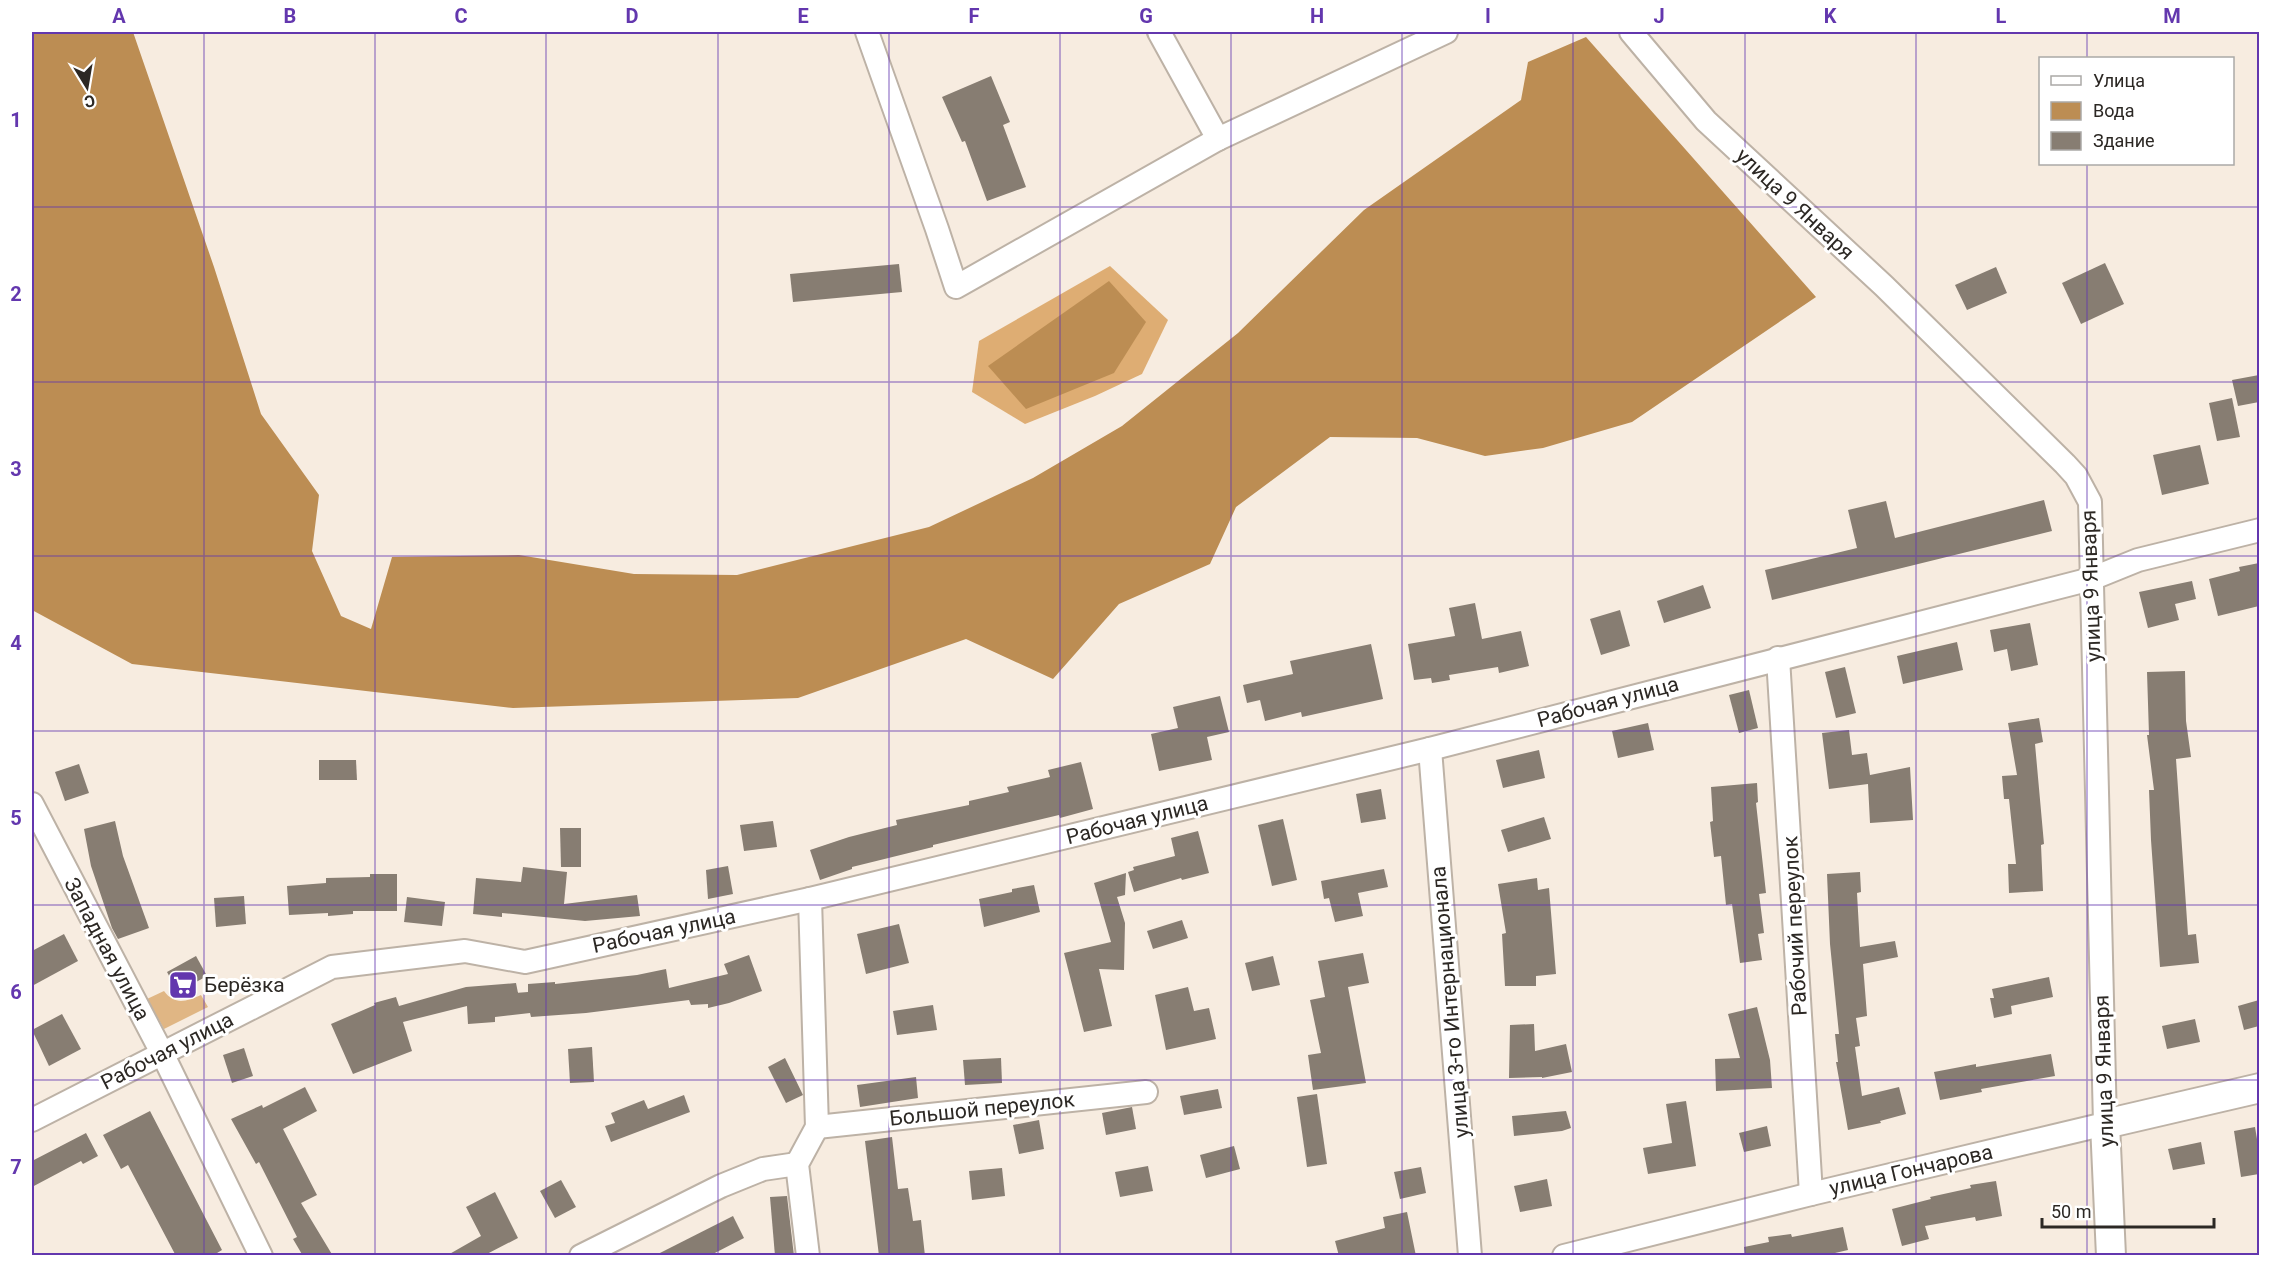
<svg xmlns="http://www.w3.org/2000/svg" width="2291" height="1287" font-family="Roboto,sans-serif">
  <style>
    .green { fill: #e0b684 }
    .forest { fill: #dead73 }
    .water { fill: #bc8d53 }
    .building { fill: #877d72 }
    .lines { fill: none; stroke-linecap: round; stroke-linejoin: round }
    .minor-casing { stroke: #bdb2a6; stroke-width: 26 }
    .tertiary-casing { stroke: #bdb2a6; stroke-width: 32 }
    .minor { stroke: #fff; stroke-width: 22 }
    .tertiary { stroke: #fff; stroke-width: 28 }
    .grid { fill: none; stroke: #6337ae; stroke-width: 1.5; stroke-opacity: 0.55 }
    .labels { text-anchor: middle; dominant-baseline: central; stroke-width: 6; stroke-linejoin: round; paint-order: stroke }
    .street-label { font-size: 21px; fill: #2c2824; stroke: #fff }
    .poi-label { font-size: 21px; fill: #2c2824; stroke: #fff; text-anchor: start }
    .neatline { fill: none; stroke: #6337ae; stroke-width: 2 }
    .grid-label { font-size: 20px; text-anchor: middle; font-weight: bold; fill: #6337ae }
  </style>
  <rect width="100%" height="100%" fill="#f7ece0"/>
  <path class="green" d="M164,991C175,1006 187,1001 201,995L208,1007L164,1029L147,999Z"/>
  <polygon class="forest" points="1110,266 1168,320 1142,374 1095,396 1025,424 972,392 979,341"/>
  <g class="water">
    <polygon points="32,32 133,32 214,267 261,414 319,495 312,551 341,616 371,629 392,557 519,555 634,574 737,575 929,527 1033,478 1122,426 1238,333 1364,210 1521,100 1528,62 1586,37 1816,297 1632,422 1543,448 1485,456 1417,438 1330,437 1236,507 1210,564 1119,604 1053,679 966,639 798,698 513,708 132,664 32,610"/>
    <polygon points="1109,281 1146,322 1114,373 1026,409 988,366"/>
  </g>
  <g class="building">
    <polygon points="991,76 1010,122 1003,125 1026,187 987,201 965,141 962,142 942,97"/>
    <polygon points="2105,263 2124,304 2081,324 2062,283"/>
    <polygon points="899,264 902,292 793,302 790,274"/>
    <polygon points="1996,267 2007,293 1967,310 1955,285"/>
    <polygon points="2259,375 2259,402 2238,406 2232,380"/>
    <polygon points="2232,398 2240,437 2217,441 2209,403"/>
    <polygon points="2200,445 2209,484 2162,495 2153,455"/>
    <polygon points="2044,500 2052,531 1772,600 1765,570 1857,548 1848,510 1886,501 1895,538"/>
    <polygon points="2259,563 2259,606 2218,616 2209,579 2240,571 2239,567"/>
    <polygon points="2192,581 2196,599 2175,604 2179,620 2148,628 2139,592"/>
    <polygon points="1703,585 1711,608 1664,623 1657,601"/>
    <polygon points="1475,603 1482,639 1521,631 1529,666 1499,673 1498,667 1449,675 1450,680 1432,683 1431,678 1414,680 1408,644 1455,636 1449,608"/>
    <polygon points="1620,610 1630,646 1601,655 1590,619"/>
    <polygon points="2030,623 2038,665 2011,671 2007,649 1994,652 1990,630"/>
    <polygon points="1957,642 1963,670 1903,684 1897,656"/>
    <polygon points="1371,644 1383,699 1302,717 1301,712 1265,721 1260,700 1247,703 1243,685 1293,674 1290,661"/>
    <polygon points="1845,667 1856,713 1836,718 1825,672"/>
    <polygon points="2185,671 2186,721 2191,757 2176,759 2188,935 2196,934 2199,963 2160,967 2151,840 2149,790 2154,790 2147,735 2149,735 2147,672"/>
    <polygon points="1749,690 1758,728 1739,733 1729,695"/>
    <polygon points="1220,696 1229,732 1207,737 1212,760 1159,771 1151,734 1178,728 1173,707"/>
    <polygon points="2039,718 2043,742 2035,744 2044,844 2041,845 2043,891 2009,893 2008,864 2016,864 2009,799 2004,799 2002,776 2017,775 2008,723"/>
    <polygon points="1648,723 1654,750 1618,758 1612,731"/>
    <polygon points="1849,730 1852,755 1867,753 1870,775 1910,767 1913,820 1870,823 1868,784 1829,789 1822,733"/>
    <polygon points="1539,750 1545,778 1503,788 1496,760"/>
    <polygon points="319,760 356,760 357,780 319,780"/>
    <polygon points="1081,762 1093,809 1060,818 1059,815 933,845 933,847 852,867 852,869 820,880 810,850 849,837 897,825 896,820 969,805 969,801 1009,792 1007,787 1050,777 1048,770"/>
    <polygon points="79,764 89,793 65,801 55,772"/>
    <polygon points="1757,783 1758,802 1756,803 1766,893 1759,894 1764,933 1758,934 1762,960 1740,963 1732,904 1726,905 1721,856 1714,857 1710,822 1713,821 1711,787"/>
    <polygon points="1381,789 1386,819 1361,823 1356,794"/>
    <polygon points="1544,817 1551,839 1508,852 1501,830"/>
    <polygon points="1283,819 1297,880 1272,886 1258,825"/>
    <polygon points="115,821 123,856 149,928 118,939 112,928 91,866 84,829"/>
    <polygon points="773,821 777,847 744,851 740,825"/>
    <polygon points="560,828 581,828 581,867 561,867"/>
    <polygon points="1198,831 1209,873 1182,880 1181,878 1134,892 1128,872 1134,870 1133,867 1175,856 1171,838"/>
    <polygon points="728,866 733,894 708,899 706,870"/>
    <polygon points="523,867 567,872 564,904 637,895 640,916 585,921 502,913 502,917 473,914 476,878 521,882"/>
    <polygon points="1384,869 1388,887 1358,893 1363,916 1335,922 1329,898 1324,899 1321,881"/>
    <polygon points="1860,872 1861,892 1857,893 1860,947 1895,941 1898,957 1863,964 1867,1016 1856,1018 1860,1046 1855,1047 1862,1096 1899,1087 1906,1114 1880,1121 1881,1123 1848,1130 1836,1062 1838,1062 1835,1034 1839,1034 1830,944 1827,874"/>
    <polygon points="1126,873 1125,895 1117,897 1125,923 1124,970 1099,969 1112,1026 1084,1032 1064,953 1111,942 1094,883"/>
    <polygon points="370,874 397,874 397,911 353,911 353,914 328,916 328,913 289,915 287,886 326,883 326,878 370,877"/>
    <polygon points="1537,878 1538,890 1549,888 1556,974 1536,976 1536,986 1505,986 1502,934 1506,933 1498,884"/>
    <polygon points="1034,885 1040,912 984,927 979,899 1012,892 1012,889"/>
    <polygon points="244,896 246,924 216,927 214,898"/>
    <polygon points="407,897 445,902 442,926 404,922"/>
    <polygon points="1182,920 1188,938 1153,949 1147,931"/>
    <polygon points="899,924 909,963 866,974 857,934"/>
    <polygon points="64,934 78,961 32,986 32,951"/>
    <polygon points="1363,953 1369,983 1348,987 1366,1083 1313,1090 1308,1055 1321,1053 1310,1000 1325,997 1318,961"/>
    <polygon points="749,955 762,991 729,1003 708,1008 708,1004 691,1005 689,1000 586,1013 531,1017 530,1013 495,1017 495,1022 468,1024 467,1006 403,1022 412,1051 353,1074 331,1024 375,1005 374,1003 396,997 399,1006 466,987 516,983 518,993 515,993 528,992 528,984 555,982 555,984 637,975 666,969 669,988 728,974 724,964"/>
    <polygon points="196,956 207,976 178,992 167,972"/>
    <polygon points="1273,956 1280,985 1252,991 1245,963"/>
    <polygon points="2049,977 2053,997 2011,1006 2012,1014 1994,1018 1990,998 1994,998 1992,989"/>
    <polygon points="1188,987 1194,1011 1209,1008 1216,1039 1166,1050 1155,995"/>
    <polygon points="2259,1000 2259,1026 2244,1030 2238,1006"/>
    <polygon points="933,1005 937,1030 897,1035 893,1011"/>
    <polygon points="1757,1007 1770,1060 1772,1088 1716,1091 1715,1059 1740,1058 1728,1014"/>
    <polygon points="62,1014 81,1049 49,1066 32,1030"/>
    <polygon points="2195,1019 2200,1042 2167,1049 2162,1026"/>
    <polygon points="1534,1024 1535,1051 1566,1044 1572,1072 1542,1078 1542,1077 1509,1078 1510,1025"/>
    <polygon points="592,1047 594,1082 570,1083 568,1049"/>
    <polygon points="244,1048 253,1076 232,1083 223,1055"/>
    <polygon points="2051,1054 2055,1076 1981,1089 1982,1092 1940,1100 1934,1072 1976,1064 1976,1067"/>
    <polygon points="785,1058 802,1093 803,1095 786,1103 768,1067"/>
    <polygon points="1001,1058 1002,1083 965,1085 963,1060"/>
    <polygon points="916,1077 918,1098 860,1107 857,1085"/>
    <polygon points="305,1087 317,1111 283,1129 317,1195 301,1203 333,1256 303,1256 293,1239 297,1237 259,1162 256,1164 231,1119 262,1105 263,1108"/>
    <polygon points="1218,1089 1222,1108 1184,1115 1180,1096"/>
    <polygon points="1317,1094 1327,1164 1307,1167 1297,1097"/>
    <polygon points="684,1095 690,1112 611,1142 605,1126 615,1123 611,1113 644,1100 648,1109"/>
    <polygon points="1686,1101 1696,1166 1648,1174 1643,1148 1672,1143 1666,1104"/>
    <polygon points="1132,1107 1136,1129 1106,1135 1102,1113"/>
    <polygon points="150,1111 222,1250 212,1256 176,1256 128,1165 121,1169 103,1135"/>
    <polygon points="1566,1111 1571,1128 1562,1131 1514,1136 1512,1116"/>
    <polygon points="1039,1120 1044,1149 1019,1154 1013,1125"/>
    <polygon points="1767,1126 1771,1146 1744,1152 1739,1133"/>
    <polygon points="2255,1127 2259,1151 2259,1174 2241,1177 2234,1131"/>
    <polygon points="86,1133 98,1156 83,1164 81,1161 32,1187 32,1161"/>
    <polygon points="892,1137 898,1189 908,1188 913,1221 921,1220 925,1256 879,1256 865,1141"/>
    <polygon points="2201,1142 2205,1164 2173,1170 2168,1149"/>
    <polygon points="1234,1146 1240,1169 1206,1178 1200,1155"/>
    <polygon points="1148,1166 1153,1191 1120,1197 1115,1172"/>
    <polygon points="1421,1167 1426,1193 1400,1199 1394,1172"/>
    <polygon points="1002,1168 1005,1196 972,1200 969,1171"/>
    <polygon points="1547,1179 1552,1206 1520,1212 1514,1186"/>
    <polygon points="561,1180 576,1207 555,1218 540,1191"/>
    <polygon points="1996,1181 2002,1216 1976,1221 1975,1217 1925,1226 1929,1239 1902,1246 1892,1209 1931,1199 1930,1197 1971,1188 1970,1185"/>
    <polygon points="495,1192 518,1238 483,1256 446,1256 481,1236 466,1207"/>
    <polygon points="787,1196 794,1256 775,1256 770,1197"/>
    <polygon points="1407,1212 1416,1256 1339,1256 1335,1241 1385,1228 1383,1217"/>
    <polygon points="733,1216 744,1238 709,1256 654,1256"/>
    <polygon points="1843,1227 1848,1250 1822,1256 1745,1256 1744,1247 1769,1242 1768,1237 1791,1234 1792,1237"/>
  </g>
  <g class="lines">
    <g class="minor-casing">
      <g id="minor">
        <polyline points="867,32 937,229 956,287 1218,139 1446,32"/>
        <polyline points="1159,32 1218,139"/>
        <polyline points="1778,658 1811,1194"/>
        <polyline points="1430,749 1470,1256"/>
        <polyline points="32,804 162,1053 261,1256"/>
        <polyline points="32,1120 332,967 465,951 525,962 810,899 1430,749 2091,579 2138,560 2260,530"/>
        <polyline points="817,1127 1146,1092"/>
        <polyline points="581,1256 721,1186 763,1169 797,1164"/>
        <polyline points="808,1256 797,1164 817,1127 810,899"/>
        <polyline points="1564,1256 1811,1194 2105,1124 2090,502 2076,476 2065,464 1884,286 1706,121 1631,32"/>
      </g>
    </g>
    <g class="tertiary-casing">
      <polyline id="tertiary" points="2111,1256 2105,1124 2260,1088"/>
    </g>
    <use href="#minor" class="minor"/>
    <use href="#tertiary" class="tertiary"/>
  </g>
  <path class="grid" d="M204,32V1256M375,32V1256M546,32V1256M718,32V1256M889,32V1256M1060,32V1256M1231,32V1256M1402,32V1256M1573,32V1256M1745,32V1256M1916,32V1256M2087,32V58M2087,164V1256M32,207H2260M32,382H2260M32,556H2260M32,731H2260M32,905H2260M32,1080H2260"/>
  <defs>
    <g id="supermarket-square" transform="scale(1.5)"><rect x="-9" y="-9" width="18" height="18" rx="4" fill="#6337ae" stroke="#fff"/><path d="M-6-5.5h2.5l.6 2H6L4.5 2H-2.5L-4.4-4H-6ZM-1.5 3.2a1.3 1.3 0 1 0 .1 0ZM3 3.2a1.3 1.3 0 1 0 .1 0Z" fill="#fff"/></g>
  </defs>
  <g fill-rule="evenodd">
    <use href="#supermarket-square" x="183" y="985"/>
  </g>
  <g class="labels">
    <g class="street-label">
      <text transform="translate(1795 204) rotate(43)">улица 9 Января</text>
      <text transform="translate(2091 586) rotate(-92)">улица 9 Января</text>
      <text transform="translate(1608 702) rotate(-15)">Рабочая улица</text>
      <text transform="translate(1137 820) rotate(-14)">Рабочая улица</text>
      <text transform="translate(1795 926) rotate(-93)">Рабочий переулок</text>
      <text transform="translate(664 931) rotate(-12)">Рабочая улица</text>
      <text transform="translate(107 949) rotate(62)">Западная улица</text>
      <text transform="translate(1450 1002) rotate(-95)">улица 3-го Интернационала</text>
      <text transform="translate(167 1051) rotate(-27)">Рабочая улица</text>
      <text transform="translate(2104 1071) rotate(-92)">улица 9 Января</text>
      <text transform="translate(982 1109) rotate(-6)">Большой переулок</text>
      <text transform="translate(1911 1170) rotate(-13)">улица Гончарова</text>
    </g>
    <g class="poi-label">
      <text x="204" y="985">Берёзка</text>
    </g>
  </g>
  <rect width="2291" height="1287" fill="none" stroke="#ffffff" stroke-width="66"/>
  <rect x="2039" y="57" width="195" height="108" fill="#ffffff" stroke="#aba9a7" stroke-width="1.5"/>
  <rect x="2051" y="76" width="30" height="9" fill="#ffffff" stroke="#aba9a7" stroke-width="1.5"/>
  <text x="2093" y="87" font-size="18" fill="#2c2824">Улица</text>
  <rect x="2051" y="102" width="30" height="18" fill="#bc8d53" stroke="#aba9a7" stroke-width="1.5"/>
  <text x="2093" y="117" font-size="18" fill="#2c2824">Вода</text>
  <rect x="2051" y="132" width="30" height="18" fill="#877d72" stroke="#aba9a7" stroke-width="1.5"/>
  <text x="2093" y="147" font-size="18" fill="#2c2824">Здание</text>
  <g transform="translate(87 87) rotate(169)" stroke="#ffffff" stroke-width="4.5" paint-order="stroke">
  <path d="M0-4.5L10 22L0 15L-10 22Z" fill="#2c2824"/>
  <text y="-9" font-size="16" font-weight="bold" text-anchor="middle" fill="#2c2824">С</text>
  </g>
  <path d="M2042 1218v9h172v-9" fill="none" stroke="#2c2824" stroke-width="3"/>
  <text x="2051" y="1218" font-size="18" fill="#2c2824" stroke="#ffffff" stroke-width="4.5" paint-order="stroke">50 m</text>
  <rect x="33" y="33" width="2225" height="1221" class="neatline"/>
  <g class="grid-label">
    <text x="119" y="23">A</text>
    <text x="290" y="23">B</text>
    <text x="461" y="23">C</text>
    <text x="632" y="23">D</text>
    <text x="803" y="23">E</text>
    <text x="974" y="23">F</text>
    <text x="1146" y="23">G</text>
    <text x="1317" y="23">H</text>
    <text x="1488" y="23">I</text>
    <text x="1659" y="23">J</text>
    <text x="1830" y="23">K</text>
    <text x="2001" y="23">L</text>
    <text x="2172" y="23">M</text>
    <text x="16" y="127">1</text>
    <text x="16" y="301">2</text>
    <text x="16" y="476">3</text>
    <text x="16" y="650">4</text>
    <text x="16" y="825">5</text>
    <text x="16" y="999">6</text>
    <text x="16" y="1174">7</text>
  </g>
</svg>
